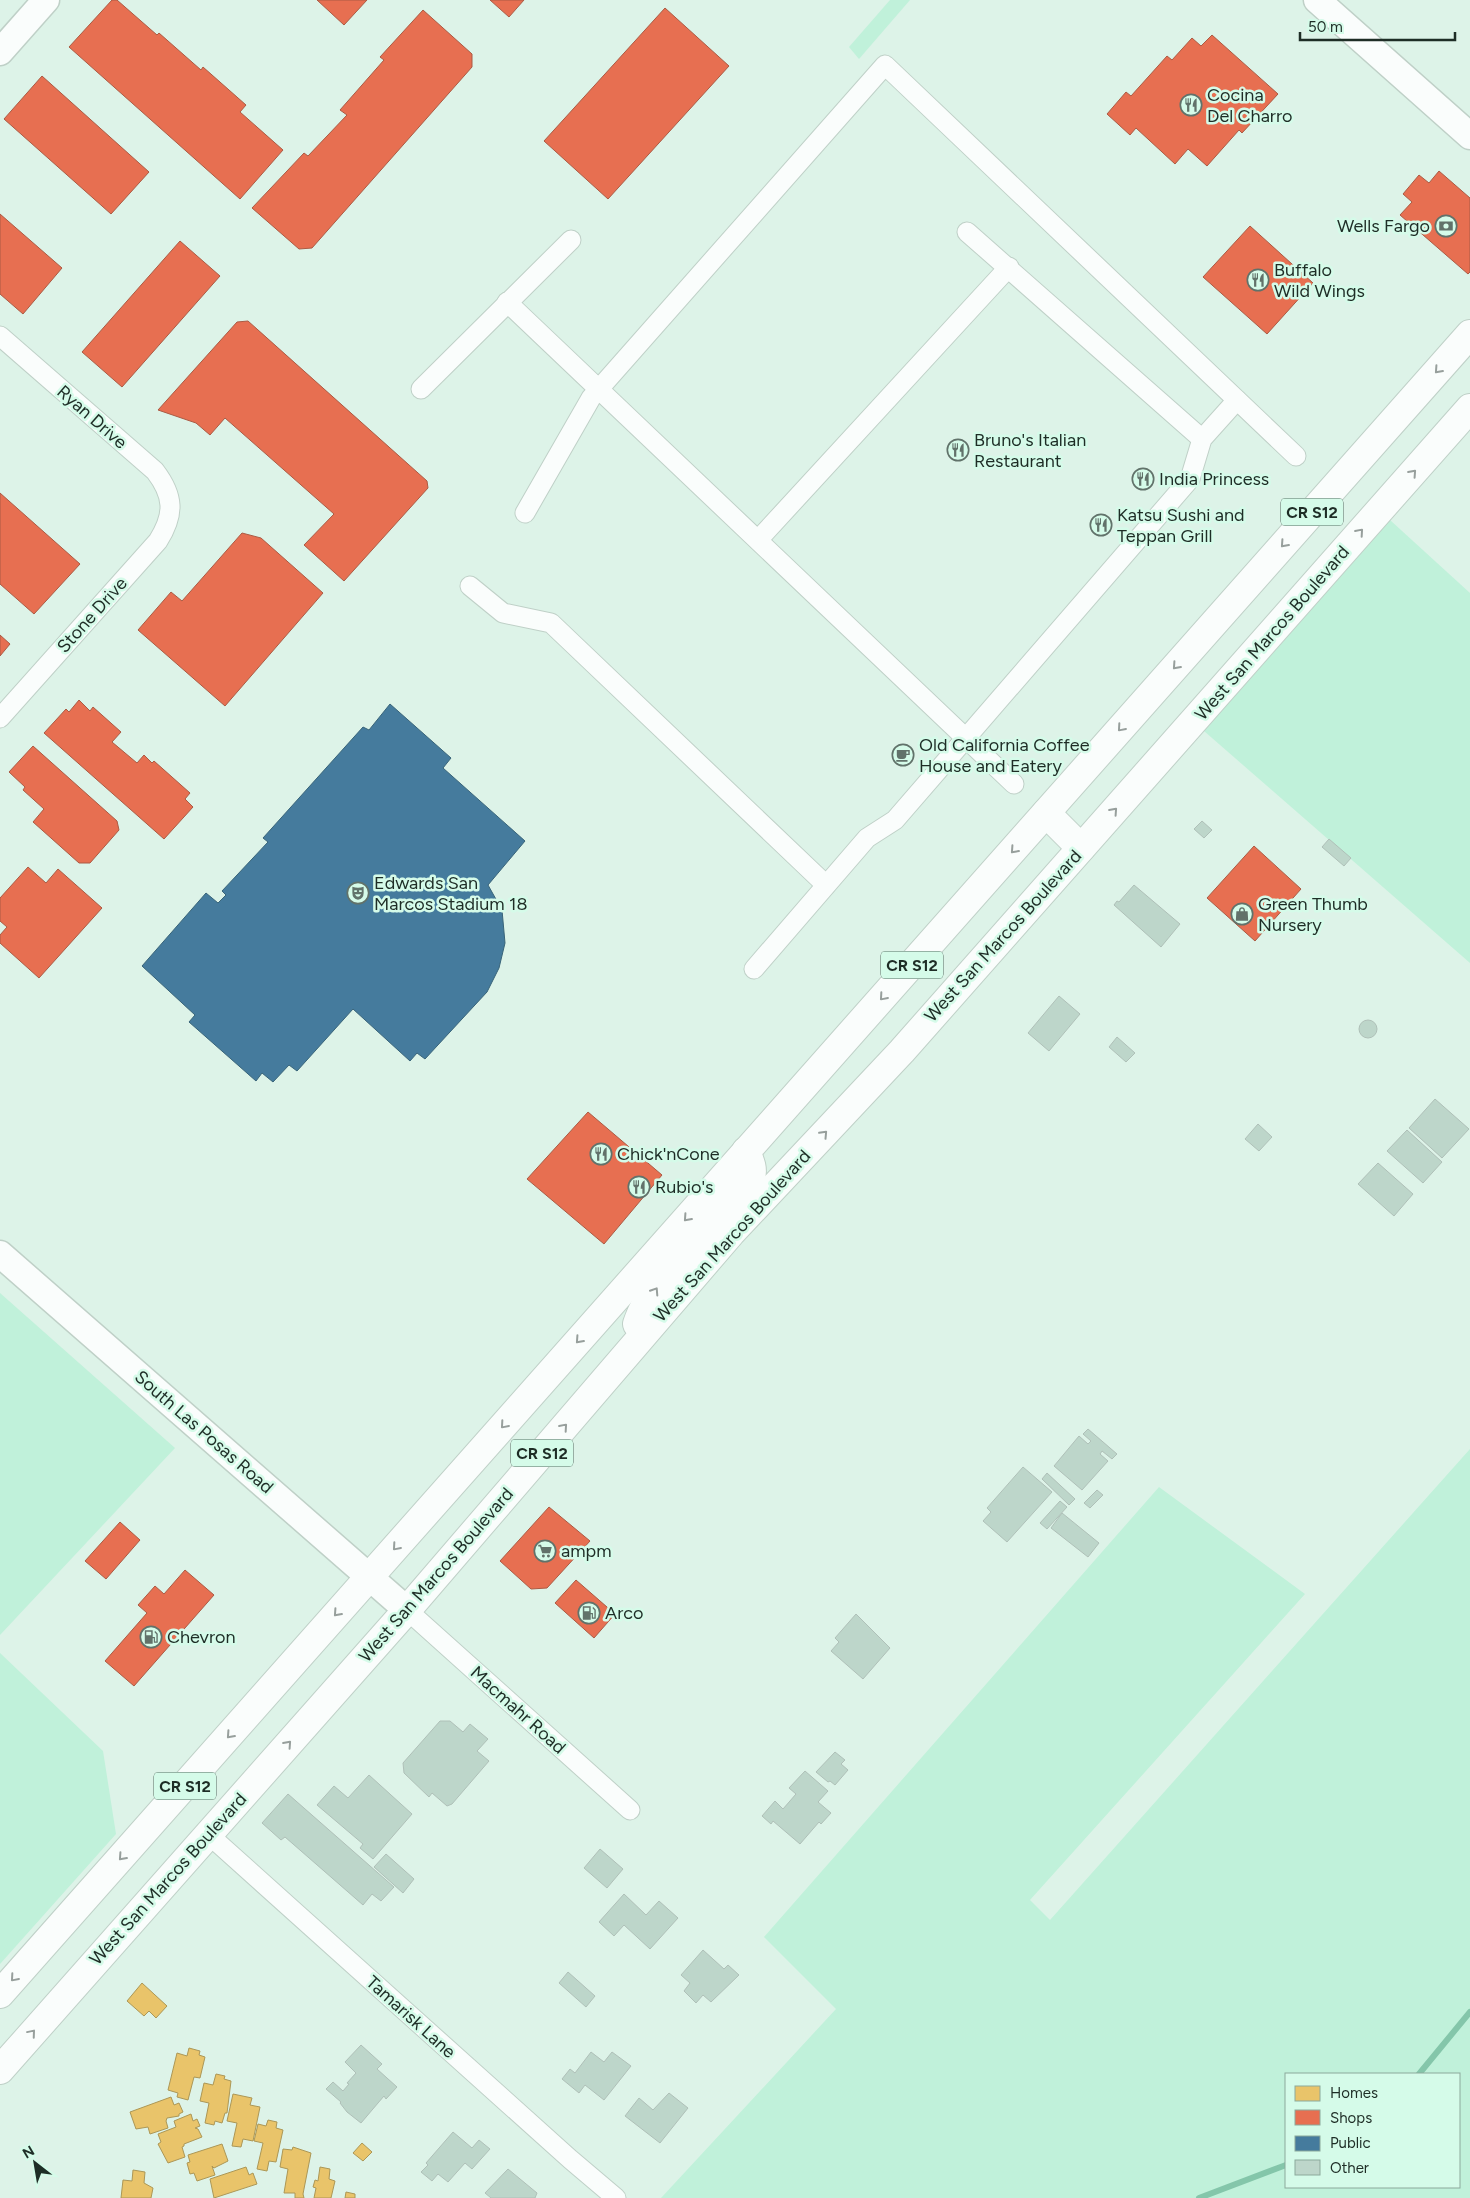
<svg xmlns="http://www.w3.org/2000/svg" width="1470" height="2198" font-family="Figtree,sans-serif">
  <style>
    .green { fill: #c0f1da; fill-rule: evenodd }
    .homes { fill: #e9c46a; stroke: #ac9756 }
    .shops { fill: #e76f51; stroke: #ab5b44 }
    .public { fill: #457b9d; stroke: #396479 }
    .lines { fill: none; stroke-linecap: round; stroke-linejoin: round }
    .stream { stroke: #84c6aa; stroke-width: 6 }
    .building { fill: #bdd6ca; stroke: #afc0b8 }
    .street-casing { stroke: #bfd0c7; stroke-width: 21 }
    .secondary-casing { stroke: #bfd0c7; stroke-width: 29 }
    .primary-casing { stroke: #bfd0c7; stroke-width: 30 }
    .street { stroke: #fafdfc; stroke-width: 19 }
    .secondary { stroke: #fafdfc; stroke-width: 26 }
    .primary { stroke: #fafdfc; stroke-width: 28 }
    .oneway { stroke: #979f9c }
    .labels { text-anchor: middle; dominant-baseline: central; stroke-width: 5; stroke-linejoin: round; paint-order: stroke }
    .shield { fill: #d5fbe9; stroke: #556b60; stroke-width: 1 }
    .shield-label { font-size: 16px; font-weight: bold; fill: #1e2d26 }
    .poi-label { font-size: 18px; fill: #1e2d26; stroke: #d5fbe9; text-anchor: start }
    .street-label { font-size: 18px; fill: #1e2d26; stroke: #d5fbe9 }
  </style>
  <rect width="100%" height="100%" fill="#ddf3e8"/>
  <g class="green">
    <polygon points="890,0 910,0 859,59 849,47"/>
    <polygon points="1390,520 1470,593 1470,963 1204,731"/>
    <polygon points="0,1293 175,1448 0,1635"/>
    <path d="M1470,1449V2198H661L836,2009L764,1937L1159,1487L1305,1594L1030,1900L1050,1920ZM1286,2074H1459V2187H1286Z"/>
    <polygon points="0,1653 103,1751 116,1834 0,1964"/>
  </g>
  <g class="homes">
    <polygon points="142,1983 167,2006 156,2018 149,2011 144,2016 127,2001"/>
    <polygon points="189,2048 200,2051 199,2055 205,2057 200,2078 194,2077 188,2100 177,2097 178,2093 168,2090 177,2053 187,2056"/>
    <polygon points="216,2074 225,2076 224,2079 231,2081 227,2113 225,2113 222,2123 215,2121 214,2125 205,2123 209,2103 200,2101 204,2083 213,2085"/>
    <polygon points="233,2094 252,2098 250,2105 260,2107 253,2141 243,2139 241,2147 232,2146 237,2123 227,2121"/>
    <polygon points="171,2097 174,2105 179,2103 183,2112 179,2114 179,2116 167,2118 166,2121 168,2128 150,2134 148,2127 136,2129 130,2112"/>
    <polygon points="191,2114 193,2121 197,2119 200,2126 195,2128 198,2129 202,2137 184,2144 184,2146 182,2147 185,2157 168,2163 158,2144 161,2142 158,2134 176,2127 174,2121"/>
    <polygon points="268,2120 277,2122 276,2128 283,2130 276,2162 269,2161 267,2171 257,2169 263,2143 254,2141 258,2124 266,2126"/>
    <polygon points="362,2143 372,2152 363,2161 353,2153"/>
    <polygon points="222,2144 228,2161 214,2168 212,2166 215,2175 197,2181 194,2173 190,2174 187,2163 190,2162 188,2155"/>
    <polygon points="293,2147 311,2153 303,2194 304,2198 295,2198 295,2193 284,2193 288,2169 280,2167 283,2149 292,2150"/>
    <polygon points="246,2167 249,2175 253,2173 257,2184 214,2198 210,2179"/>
    <polygon points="320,2167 330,2169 329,2179 335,2181 331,2198 314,2198 316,2188 313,2187 315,2180 318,2181"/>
    <polygon points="133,2170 145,2172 144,2183 153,2188 151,2198 121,2198 123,2180 132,2181"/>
    <polygon points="346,2192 355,2194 355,2198 345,2198"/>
  </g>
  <g class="shops">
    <polygon points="112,0 117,0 157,35 159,33 201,70 203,67 246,105 240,112 283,150 240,199 69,47"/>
    <polygon points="317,0 367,0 344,25"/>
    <polygon points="490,0 524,0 509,17"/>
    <polygon points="665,8 729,66 608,199 544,141"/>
    <polygon points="423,10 472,54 472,67 312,248 299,249 252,208 304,153 308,156 347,115 340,110 384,60 380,57"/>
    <polygon points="1212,35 1278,94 1242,133 1239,130 1207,166 1188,149 1175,164 1136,128 1130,135 1107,114 1126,92 1131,96 1167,56 1172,60 1192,38 1201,46"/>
    <polygon points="42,76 149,172 111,214 4,119"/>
    <polygon points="1439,171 1470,198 1470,272 1468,274 1400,215 1412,202 1403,194 1419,175 1429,183"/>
    <polygon points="0,214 62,268 23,314 0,294"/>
    <polygon points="1250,226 1313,283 1267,334 1203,277"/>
    <polygon points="180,241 220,276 122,387 82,352"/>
    <polygon points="248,321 427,481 428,488 344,581 304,545 334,514 225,418 210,435 196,423 158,410 237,322"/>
    <polygon points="0,493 80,564 34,614 0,584"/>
    <polygon points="242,533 261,538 323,593 225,706 138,630 171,592 182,601"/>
    <polygon points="0,635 10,644 0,656"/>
    <polygon points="79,700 90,711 93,707 121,732 112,742 137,763 144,755 152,763 154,761 190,793 185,799 193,807 164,839 44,733 66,709 69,712"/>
    <polygon points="33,746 117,821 119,830 90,863 79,863 33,822 44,809 23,790 25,787 9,772"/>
    <polygon points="1254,846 1301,889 1255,941 1207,898"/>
    <polygon points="28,867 46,883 58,869 102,908 39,978 0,943 0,935 7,927 0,921 0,898"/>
    <polygon points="588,1112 662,1175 604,1244 527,1179"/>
    <polygon points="549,1507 590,1541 547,1588 531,1589 500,1561"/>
    <polygon points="120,1522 140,1540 106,1579 85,1561"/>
    <polygon points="185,1570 214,1595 134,1686 105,1661 147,1613 138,1605 155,1586 164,1594"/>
    <polygon points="576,1580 615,1614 594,1638 555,1603"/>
  </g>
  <polygon class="public" points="390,704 451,758 443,768 525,841 488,885 502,910 505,943 499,968 487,992 425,1059 417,1053 410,1061 353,1009 297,1071 289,1065 273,1082 262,1073 256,1081 189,1022 195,1015 142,966 206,893 218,903 226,895 222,891 268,842 263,838 363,727 369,730"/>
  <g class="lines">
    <g class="stream">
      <polyline points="1419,2074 1470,2012"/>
      <polyline points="1199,2198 1286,2165"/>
    </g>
  </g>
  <g class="building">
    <polygon points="1202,821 1212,830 1204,838 1194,829"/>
    <polygon points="1329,839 1351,858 1344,866 1322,847"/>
    <polygon points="1134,885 1180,924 1161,947 1114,905 1117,901 1119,902"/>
    <polygon points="1059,996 1080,1014 1049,1051 1028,1033"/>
    <circle cx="1368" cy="1029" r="9"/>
    <polygon points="1117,1037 1135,1053 1126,1062 1109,1047"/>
    <polygon points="1435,1099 1469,1129 1442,1158 1409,1128"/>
    <polygon points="1258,1124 1272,1137 1259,1151 1245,1139"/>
    <polygon points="1407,1130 1442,1162 1423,1183 1387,1151"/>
    <polygon points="1378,1163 1413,1194 1394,1216 1358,1184"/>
    <polygon points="1088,1429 1117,1454 1112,1459 1102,1451 1100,1454 1108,1461 1082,1490 1054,1466 1079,1436 1088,1444 1091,1441 1083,1434"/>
    <polygon points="1023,1467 1052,1492 1007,1542 983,1521 991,1512 987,1508"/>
    <polygon points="1047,1473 1075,1499 1069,1505 1042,1479"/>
    <polygon points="1097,1490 1103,1495 1090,1508 1084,1503"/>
    <polygon points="1060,1501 1067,1507 1047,1529 1040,1523"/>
    <polygon points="1062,1513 1099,1543 1088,1557 1051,1528"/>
    <polygon points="856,1614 890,1648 863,1679 831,1651 839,1642 835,1638"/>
    <polygon points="440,1721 450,1721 463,1732 470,1724 488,1739 477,1751 489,1761 452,1804 447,1806 432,1793 429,1797 404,1773 403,1763"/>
    <polygon points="835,1752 845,1760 841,1764 848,1770 835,1785 830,1781 828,1782 816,1772"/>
    <polygon points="805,1771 828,1791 818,1802 831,1813 821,1824 819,1822 800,1844 773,1821 771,1824 762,1816 775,1801 783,1809 796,1794 789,1788"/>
    <polygon points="369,1775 412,1814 373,1859 360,1848 363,1844 317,1805 334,1786 348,1798"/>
    <polygon points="288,1794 394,1887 381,1901 372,1894 363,1905 285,1837 281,1840 262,1823"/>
    <polygon points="600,1849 623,1869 607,1888 584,1868"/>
    <polygon points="386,1854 414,1879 403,1893 374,1867"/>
    <polygon points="624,1894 646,1915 659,1901 678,1918 650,1949 624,1925 614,1936 599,1922"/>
    <polygon points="703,1950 724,1969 728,1965 739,1975 711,2002 703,1995 696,2003 684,1991 690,1983 681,1975"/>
    <polygon points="568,1972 595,1996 586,2007 559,1983"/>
    <polygon points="361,2045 382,2064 377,2069 397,2087 386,2099 384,2096 361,2123 347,2112 340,2103 341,2102 326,2089 333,2082 343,2091 349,2084 347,2083 356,2073 345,2062"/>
    <polygon points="591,2052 604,2062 612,2052 631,2066 604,2100 585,2085 579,2093 562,2079 570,2069 575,2073"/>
    <polygon points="669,2093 688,2108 660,2143 625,2116 639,2098 653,2110"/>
    <polygon points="453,2132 472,2148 479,2140 490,2149 472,2169 465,2163 448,2182 438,2174 432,2181 421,2172 428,2165 426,2163"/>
    <polygon points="508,2169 537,2193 535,2198 491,2198 485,2193"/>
  </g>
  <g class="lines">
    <g class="street-casing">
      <g id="street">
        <polyline points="967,232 1202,439"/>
        <polyline points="507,302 1014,784"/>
        <path d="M0,336L155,471C174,496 175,514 158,541L0,718"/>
        <polyline points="421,389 571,240"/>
        <polyline points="525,513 591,398 885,65 1296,456"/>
        <polyline points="758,540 1009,267"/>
        <polyline points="470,586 503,613 551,623 826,885"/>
        <polyline points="754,969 867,838 895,820 1190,479 1202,439 1237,400"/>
        <polyline points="407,1610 630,1810"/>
        <polyline points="208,1834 570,2159 616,2198"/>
      </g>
    </g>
    <g class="secondary-casing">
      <g id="secondary">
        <polyline points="1317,0 1470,136"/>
        <polyline points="0,52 46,0"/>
        <polyline points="0,1254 407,1610"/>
      </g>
    </g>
    <g class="primary-casing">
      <g id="primary">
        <polyline points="1046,813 1081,848"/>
        <path d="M637,1324C650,1283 697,1242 726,1210C734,1201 748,1188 751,1177C754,1168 749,1159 746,1151"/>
        <polyline points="0,1994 1470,334"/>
        <polyline points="0,2070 407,1610 731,1233 902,1051 1470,408"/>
      </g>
    </g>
    <use href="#street" class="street"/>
    <use href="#secondary" class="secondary"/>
    <use href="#primary" class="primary"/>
  </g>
  <defs><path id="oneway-chevron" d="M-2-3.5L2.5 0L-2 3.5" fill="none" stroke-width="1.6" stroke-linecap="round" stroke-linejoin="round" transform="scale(1.25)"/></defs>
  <g class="oneway">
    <use href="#oneway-chevron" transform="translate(1438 370) rotate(132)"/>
    <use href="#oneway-chevron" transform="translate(1413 473) rotate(-48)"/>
    <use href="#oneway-chevron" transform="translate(1360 532) rotate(-49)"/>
    <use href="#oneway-chevron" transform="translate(1284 544) rotate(132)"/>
    <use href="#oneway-chevron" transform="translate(1176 666) rotate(132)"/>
    <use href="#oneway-chevron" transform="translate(1121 728) rotate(131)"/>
    <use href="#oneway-chevron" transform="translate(1114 811) rotate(-48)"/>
    <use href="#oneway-chevron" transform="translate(1014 850) rotate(132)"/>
    <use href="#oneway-chevron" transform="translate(883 997) rotate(131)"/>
    <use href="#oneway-chevron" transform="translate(824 1134) rotate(-47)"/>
    <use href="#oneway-chevron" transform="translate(687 1218) rotate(132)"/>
    <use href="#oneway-chevron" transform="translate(655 1291) rotate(-57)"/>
    <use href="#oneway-chevron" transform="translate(579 1340) rotate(132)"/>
    <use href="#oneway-chevron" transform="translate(504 1425) rotate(131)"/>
    <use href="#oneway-chevron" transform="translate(564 1427) rotate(-49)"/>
    <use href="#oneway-chevron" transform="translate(396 1547) rotate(131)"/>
    <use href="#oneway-chevron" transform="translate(337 1613) rotate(132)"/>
    <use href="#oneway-chevron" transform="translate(230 1735) rotate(132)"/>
    <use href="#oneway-chevron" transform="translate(288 1744) rotate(-48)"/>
    <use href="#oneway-chevron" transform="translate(122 1857) rotate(132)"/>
    <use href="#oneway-chevron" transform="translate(14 1978) rotate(131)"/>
    <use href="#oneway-chevron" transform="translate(32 2033) rotate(-50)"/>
  </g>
  <defs>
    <g id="restaurant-ring" transform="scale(1.125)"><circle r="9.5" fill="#d5fbe9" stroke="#61726a" stroke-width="1.5"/><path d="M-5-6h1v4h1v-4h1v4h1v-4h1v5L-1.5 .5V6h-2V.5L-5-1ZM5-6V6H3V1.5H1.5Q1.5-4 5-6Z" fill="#61726a"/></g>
    <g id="bank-ring" transform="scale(1.125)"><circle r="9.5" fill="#d5fbe9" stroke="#61726a" stroke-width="1.5"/><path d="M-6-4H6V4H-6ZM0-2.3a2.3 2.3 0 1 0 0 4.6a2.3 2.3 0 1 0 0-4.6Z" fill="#61726a"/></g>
    <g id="cafe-ring" transform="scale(1.125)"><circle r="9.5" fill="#d5fbe9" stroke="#61726a" stroke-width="1.5"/><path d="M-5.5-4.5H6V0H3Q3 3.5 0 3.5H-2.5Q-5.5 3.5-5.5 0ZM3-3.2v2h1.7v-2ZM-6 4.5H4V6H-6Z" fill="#61726a"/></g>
    <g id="theatre-ring" transform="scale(1.125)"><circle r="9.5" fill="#d5fbe9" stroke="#61726a" stroke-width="1.5"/><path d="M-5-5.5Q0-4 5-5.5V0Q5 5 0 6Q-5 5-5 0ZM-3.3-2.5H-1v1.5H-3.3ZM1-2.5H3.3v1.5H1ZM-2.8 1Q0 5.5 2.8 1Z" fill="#61726a"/></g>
    <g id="shop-ring" transform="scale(1.125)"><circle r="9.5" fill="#d5fbe9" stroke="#61726a" stroke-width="1.5"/><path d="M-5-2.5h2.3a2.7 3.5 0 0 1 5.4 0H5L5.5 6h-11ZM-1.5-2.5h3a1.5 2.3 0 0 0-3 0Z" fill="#61726a"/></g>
    <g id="supermarket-ring" transform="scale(1.125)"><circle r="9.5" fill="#d5fbe9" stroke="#61726a" stroke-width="1.5"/><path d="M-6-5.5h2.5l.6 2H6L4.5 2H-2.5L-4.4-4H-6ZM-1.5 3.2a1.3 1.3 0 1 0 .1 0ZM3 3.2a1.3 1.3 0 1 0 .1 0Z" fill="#61726a"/></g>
    <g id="fuel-ring" transform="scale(1.125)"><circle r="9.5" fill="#d5fbe9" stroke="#61726a" stroke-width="1.5"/><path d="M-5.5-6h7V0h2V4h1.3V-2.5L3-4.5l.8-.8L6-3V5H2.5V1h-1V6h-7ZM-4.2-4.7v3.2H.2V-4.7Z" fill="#61726a"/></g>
  </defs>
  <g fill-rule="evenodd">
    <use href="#restaurant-ring" x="1191" y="105"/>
    <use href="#bank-ring" x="1446" y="226"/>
    <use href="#restaurant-ring" x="1258" y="280"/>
    <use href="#restaurant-ring" x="958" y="450"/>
    <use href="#restaurant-ring" x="1143" y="479"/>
    <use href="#restaurant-ring" x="1101" y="525"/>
    <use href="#cafe-ring" x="903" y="755"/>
    <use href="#theatre-ring" x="358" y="893"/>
    <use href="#shop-ring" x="1242" y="914"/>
    <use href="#restaurant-ring" x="601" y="1154"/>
    <use href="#restaurant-ring" x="639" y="1187"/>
    <use href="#supermarket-ring" x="545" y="1551"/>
    <use href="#fuel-ring" x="589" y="1613"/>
    <use href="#fuel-ring" x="151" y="1637"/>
  </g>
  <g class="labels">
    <g class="shield">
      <rect x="1281" y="498.5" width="62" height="27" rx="4"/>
      <rect x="881" y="951.5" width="62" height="27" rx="4"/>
      <rect x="511" y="1439.5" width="62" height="27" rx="4"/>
      <rect x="154" y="1772.5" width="62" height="27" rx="4"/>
    </g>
    <g class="shield-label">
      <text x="1312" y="512">CR S12</text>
      <text x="912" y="965">CR S12</text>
      <text x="542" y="1453">CR S12</text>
      <text x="185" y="1786">CR S12</text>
    </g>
    <g class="poi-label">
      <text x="1207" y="95">Cocina<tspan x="1207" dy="21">Del Charro</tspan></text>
      <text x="1430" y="226" text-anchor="end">Wells Fargo</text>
      <text x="1274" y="270">Buffalo<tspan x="1274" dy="21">Wild Wings</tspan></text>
      <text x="974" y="440">Bruno's Italian<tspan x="974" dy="21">Restaurant</tspan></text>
      <text x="1159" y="479">India Princess</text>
      <text x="1117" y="515">Katsu Sushi and<tspan x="1117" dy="21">Teppan Grill</tspan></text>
      <text x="919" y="745">Old California Coffee<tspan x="919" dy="21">House and Eatery</tspan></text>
      <text x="374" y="883">Edwards San<tspan x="374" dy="21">Marcos Stadium 18</tspan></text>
      <text x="1258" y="904">Green Thumb<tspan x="1258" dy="21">Nursery</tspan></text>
      <text x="617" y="1154">Chick'nCone</text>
      <text x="655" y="1187">Rubio's</text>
      <text x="561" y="1551">ampm</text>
      <text x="605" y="1613">Arco</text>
      <text x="167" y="1637">Chevron</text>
    </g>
    <g class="street-label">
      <text transform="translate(92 417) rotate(41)">Ryan Drive</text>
      <text transform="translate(92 615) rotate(-48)">Stone Drive</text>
      <text transform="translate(1272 633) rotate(-49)">West San Marcos Boulevard</text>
      <text transform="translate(1003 936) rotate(-48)">West San Marcos Boulevard</text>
      <text transform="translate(732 1236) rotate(-48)">West San Marcos Boulevard</text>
      <text transform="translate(204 1432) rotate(41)">South Las Posas Road</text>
      <text transform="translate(436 1575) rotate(-49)">West San Marcos Boulevard</text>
      <text transform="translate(518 1710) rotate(42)">Macmahr Road</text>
      <text transform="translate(168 1879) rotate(-48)">West San Marcos Boulevard</text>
      <text transform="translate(411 2017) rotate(42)">Tamarisk Lane</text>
    </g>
  </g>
  <rect x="1285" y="2073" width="175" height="115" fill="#d5fbe9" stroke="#8ca99b"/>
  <rect x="1295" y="2086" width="25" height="15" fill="#e9c46a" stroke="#8ca99b"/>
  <text x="1330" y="2098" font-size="15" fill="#1e2d26">Homes</text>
  <rect x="1295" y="2110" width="25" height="15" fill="#e76f51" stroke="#8ca99b"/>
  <text x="1330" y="2123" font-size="15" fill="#1e2d26">Shops</text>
  <rect x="1295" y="2136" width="25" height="15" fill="#457b9d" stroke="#8ca99b"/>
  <text x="1330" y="2148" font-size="15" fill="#1e2d26">Public</text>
  <rect x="1295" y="2160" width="25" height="15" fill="#bdd6ca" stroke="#8ca99b"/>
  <text x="1330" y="2173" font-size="15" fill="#1e2d26">Other</text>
  <g transform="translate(35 2163) rotate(329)" stroke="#d5fbe9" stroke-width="4" paint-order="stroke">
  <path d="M0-4L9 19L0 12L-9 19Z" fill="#1e2d26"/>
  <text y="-8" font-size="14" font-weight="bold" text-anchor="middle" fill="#1e2d26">N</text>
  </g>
  <path d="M1300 32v8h155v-8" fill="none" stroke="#1e2d26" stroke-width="2.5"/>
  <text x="1308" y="32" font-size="15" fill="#1e2d26" stroke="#d5fbe9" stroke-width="4" paint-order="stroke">50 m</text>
</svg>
